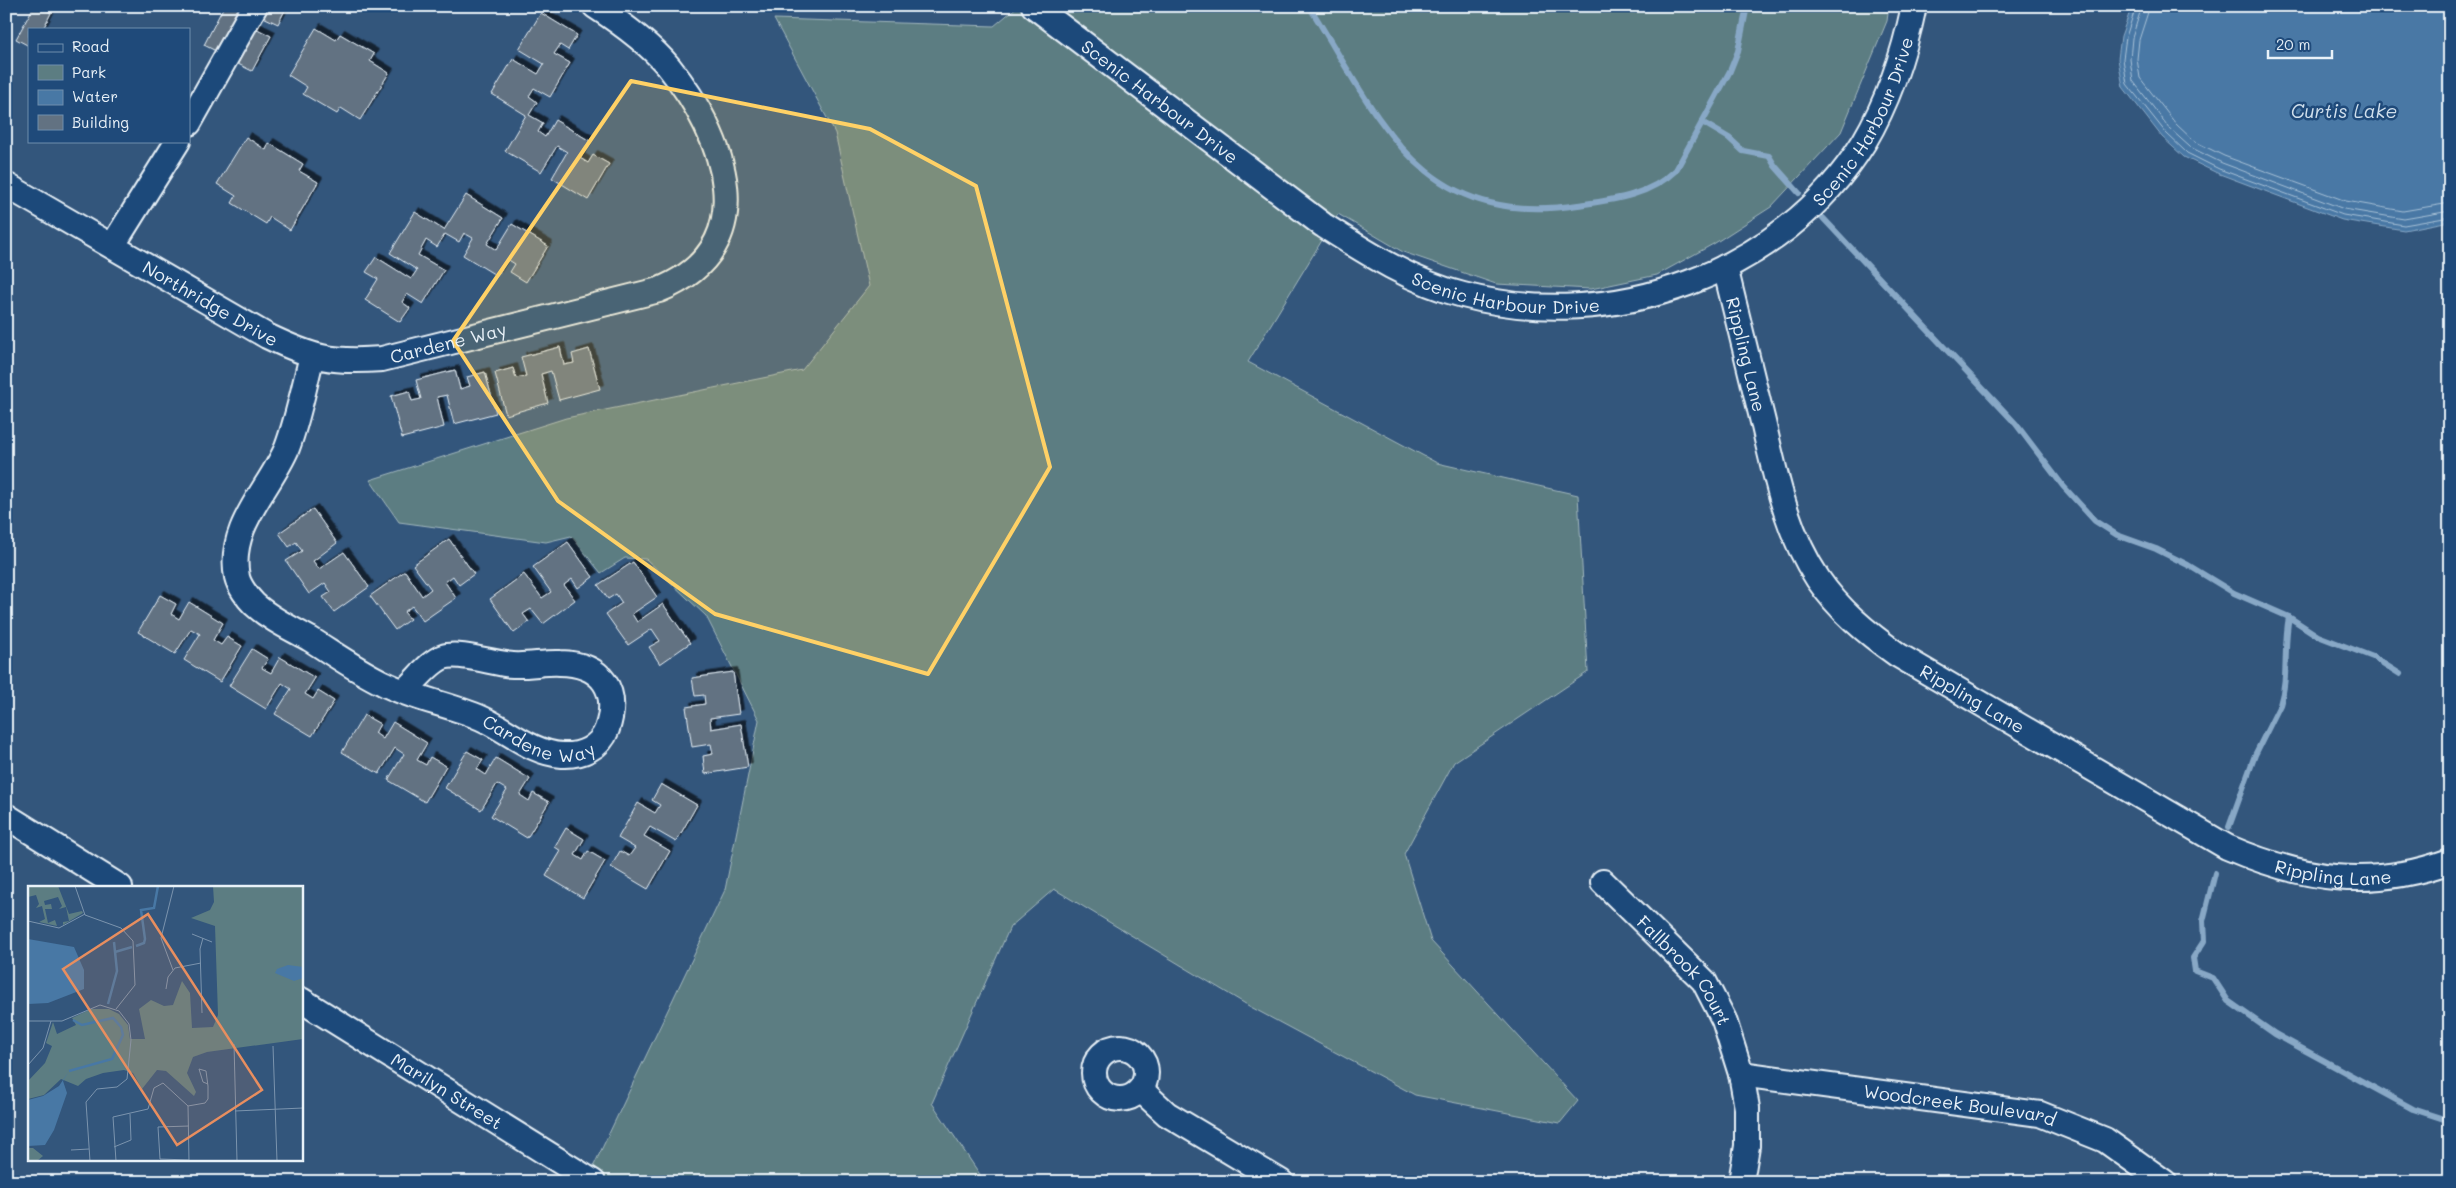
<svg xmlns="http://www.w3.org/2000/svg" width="2456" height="1188" font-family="Mali,sans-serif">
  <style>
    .green { fill: #5c7d82; stroke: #a2b7bd }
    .water { fill: #4878a5; stroke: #88a8c6 }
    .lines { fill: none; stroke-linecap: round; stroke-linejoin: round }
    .shore { stroke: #a8c1d7; stroke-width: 1 }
    .stream { stroke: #88a8c6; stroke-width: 6 }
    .building { fill: #627282; stroke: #e8f1f8; filter: url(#shadow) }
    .street-casing { stroke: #e8f1f8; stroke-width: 28 }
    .street { stroke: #1f4a7a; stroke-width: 24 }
    .marked { fill: #ffd166; fill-opacity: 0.2; stroke: #ffd166; stroke-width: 4; stroke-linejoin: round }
    .labels { text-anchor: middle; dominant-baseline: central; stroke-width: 5; stroke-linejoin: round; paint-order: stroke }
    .street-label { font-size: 18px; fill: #e8f1f8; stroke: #1f4a7a }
    .water-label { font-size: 19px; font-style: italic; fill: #d0dfec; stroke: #1f4a7a }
    .inset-river { fill: none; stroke: #4878a5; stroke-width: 2.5 }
    .inset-road { fill: none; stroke: #7b94ae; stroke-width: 1 }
    .view { fill: #e88e5f; fill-opacity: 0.15; stroke: #e88e5f; stroke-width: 2.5 }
    .inset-edge { fill: none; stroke: #e8f1f8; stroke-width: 2.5 }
  </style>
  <defs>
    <filter id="shadow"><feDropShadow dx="4.5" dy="-4.5" stdDeviation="0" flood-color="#0009"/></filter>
  </defs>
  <rect width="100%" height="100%" fill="#33567c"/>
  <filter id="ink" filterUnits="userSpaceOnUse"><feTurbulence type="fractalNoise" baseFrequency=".02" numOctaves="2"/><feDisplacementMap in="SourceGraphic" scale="10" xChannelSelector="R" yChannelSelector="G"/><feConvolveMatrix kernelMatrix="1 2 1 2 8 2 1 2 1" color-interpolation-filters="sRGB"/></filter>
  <g filter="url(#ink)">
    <polygon class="green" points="1018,6 1889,6 1887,21 1841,132 1771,207 1715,243 1657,275 1591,289 1496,284 1403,252 1338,214 1248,362 1437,463 1578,495 1588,672 1454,762 1404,854 1431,941 1578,1101 1560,1123 1415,1095 1249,1006 1054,889 1010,927 932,1103 985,1182 586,1182 725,890 759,720 706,616 646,559 625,558 601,573 571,536 546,542 399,522 370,480 566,418 802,370 869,286 835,133 774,19 994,26"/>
    <polygon class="water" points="2132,6 2450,6 2450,221 2404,230 2342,220 2217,173 2184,157 2162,137 2123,87 2118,59 2121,36"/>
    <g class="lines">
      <g class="shore">
        <polyline points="2136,6 2126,37 2123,59 2127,84 2166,133 2187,153 2219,169 2343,215 2404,225 2450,217"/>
        <polyline points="2142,6 2132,38 2130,59 2133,81 2170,129 2190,147 2222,163 2344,209 2404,219 2450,211"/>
        <polyline points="2150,6 2139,40 2137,59 2140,78 2176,124 2194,141 2224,156 2346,201 2403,211 2450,203"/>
      </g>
      <g class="stream">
        <path d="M1309,6C1380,119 1419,229 1578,205C1613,200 1649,196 1676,170L1730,71L1738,51L1747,6"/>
        <polyline points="1702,122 1729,138 1743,151 1769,156 1775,166 1799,193"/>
        <polyline points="1823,218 2016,424 2063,486 2095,521 2117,535 2156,549 2188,565 2234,593 2289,617 2318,636 2373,657 2400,674"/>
        <path d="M2229,827L2255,755L2280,705C2289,676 2283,647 2289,617"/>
        <polyline points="2215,873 2203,921 2204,941 2193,958 2195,971 2213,978 2228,1001 2275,1034 2413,1109 2450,1121"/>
      </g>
    </g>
    <g class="building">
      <polygon points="34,6 39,6 51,13 43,29 29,29 29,46 16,39"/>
      <polygon points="224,6 246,6 220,53 204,45"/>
      <polygon points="266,6 287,6 278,24 261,16"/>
      <polygon points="541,13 577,35 568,50 560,45 554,54 570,63 550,97 534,88 529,96 537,102 529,115 543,123 538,132 545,137 555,120 590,141 580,158 588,163 593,155 609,164 588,200 552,178 567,152 557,146 541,172 505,151 526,115 492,94 513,59 538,74 544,64 519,49"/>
      <polygon points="255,28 271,36 252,71 236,63"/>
      <polygon points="316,28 336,40 340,34 374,54 370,61 389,73 360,120 341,108 337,114 303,94 307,87 288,75"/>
      <polygon points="246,137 266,150 269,143 303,164 299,171 318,182 290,230 270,217 266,224 232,203 236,196 217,184"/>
      <polygon points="466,195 503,218 487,244 496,250 512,224 548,246 526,282 510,272 515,264 507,259 497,276 463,255 473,238 464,233 459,242 445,234 437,247 426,240 418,255 444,270 423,304 407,294 402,302 410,308 400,322 365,300 378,279 366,272 376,257 411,279 417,270 390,253 415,212 444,230"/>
      <polygon points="560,347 564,365 574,363 572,354 589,349 600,389 559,400 551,371 541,374 548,403 506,415 495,373 513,368 516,378 526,376 521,357"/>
      <polygon points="455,370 460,389 470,386 467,377 485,372 496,413 454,424 447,395 437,397 444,427 402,438 391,396 409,391 412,401 421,399 416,380"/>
      <polygon points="313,509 337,543 313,561 319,569 344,552 369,587 334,612 323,597 331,592 325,583 309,594 286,561 302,551 296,542 289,547 279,533"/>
      <polygon points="449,539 474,574 459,585 453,576 445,582 456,598 423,621 412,606 404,612 410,619 395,630 370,596 405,571 422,596 431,589 413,565"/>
      <polygon points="568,542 593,577 578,588 572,579 564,585 575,600 543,624 531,609 523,614 529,622 514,633 490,599 524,574 542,598 551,592 533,567"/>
      <polygon points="633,562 657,597 632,614 637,622 663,604 690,643 660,664 649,647 660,641 652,629 628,645 606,614 622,603 616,594 608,599 598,585"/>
      <polygon points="160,595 176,604 171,614 179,619 189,602 223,623 213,640 221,645 227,637 242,646 220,682 184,660 200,634 191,629 175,654 138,632"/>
      <polygon points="252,649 268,659 262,668 271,673 280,657 315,678 305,694 313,699 318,691 334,701 312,736 275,714 291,689 282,683 266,709 229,686"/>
      <polygon points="733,672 739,714 710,718 711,729 741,724 748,767 705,774 703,756 713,754 711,744 692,747 686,707 705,704 704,695 695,696 692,678"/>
      <polygon points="364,715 380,724 375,733 383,739 393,722 427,743 417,760 426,765 430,757 446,766 425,802 388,780 404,754 395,748 379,774 342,752"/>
      <polygon points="467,751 483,760 477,769 486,775 496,758 530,779 520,795 529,801 533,793 549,802 527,838 491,816 507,790 497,784 481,810 445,788"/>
      <polygon points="661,784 697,805 676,842 650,827 644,836 670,851 648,889 611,867 620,851 629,856 635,848 618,838 638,803 655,813 660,805 652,800"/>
      <polygon points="566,828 584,839 575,855 583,860 588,851 605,861 583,898 546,876 561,851 555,847"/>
    </g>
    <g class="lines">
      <g class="street-casing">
        <g id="street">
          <path id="s1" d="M1034,6L1323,225C1367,253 1412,282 1463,295C1611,334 1782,275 1864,142C1889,100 1904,54 1914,6"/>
          <polyline points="189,123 255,6"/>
          <path id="s2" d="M6,185L267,336C313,358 331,363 382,359L659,290C767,246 724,135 669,67C649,43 621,23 595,6"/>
          <polyline points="113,245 178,141"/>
          <path id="s3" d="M1725,267C1738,319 1750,371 1763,422C1776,477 1786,531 1818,579C1839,610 1867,633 1898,655L2227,847C2304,880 2370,890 2450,861"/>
          <path id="s4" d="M312,356C304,386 298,419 287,448C269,490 227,527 237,577C239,586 248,598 254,604C270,619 292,629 310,639C334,654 358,671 383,683C414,699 449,704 481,718C508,730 531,753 562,755C581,756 600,748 607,729C620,690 602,664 560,663C545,662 529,666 513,665C495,664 459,651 443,657C429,662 416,681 404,691"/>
          <polyline points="6,816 120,887"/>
          <path id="s5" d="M1603,882L1704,981L1724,1020L1741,1074L1747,1108V1146L1741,1182"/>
          <path id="s6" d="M301,1000L593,1182"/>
          <circle cx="1120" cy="1073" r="26"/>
          <path id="s7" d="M1741,1074L2040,1114L2105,1140L2164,1182"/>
          <polyline points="1141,1090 1167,1114 1281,1182"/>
        </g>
      </g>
      <use href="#street" class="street"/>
    </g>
  </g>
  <path class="marked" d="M631,81L870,129L976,186L1050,467L928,674L715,614L558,501L453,341Z"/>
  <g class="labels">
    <g class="street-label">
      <text stroke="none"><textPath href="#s1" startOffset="158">Scenic Harbour Drive</textPath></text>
      <text stroke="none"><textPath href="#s1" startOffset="996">Scenic Harbour Drive</textPath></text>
      <text stroke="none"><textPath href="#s1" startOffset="562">Scenic Harbour Drive</textPath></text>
      <text stroke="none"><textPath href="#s2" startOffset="236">Northridge Drive</textPath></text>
      <text stroke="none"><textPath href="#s2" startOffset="489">Cardene Way</textPath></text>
      <text stroke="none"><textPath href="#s3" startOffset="90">Rippling Lane</textPath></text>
      <text stroke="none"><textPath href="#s3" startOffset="524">Rippling Lane</textPath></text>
      <text stroke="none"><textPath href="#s4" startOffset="588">Cardene Way</textPath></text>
      <text stroke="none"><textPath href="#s3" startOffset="929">Rippling Lane</textPath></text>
      <text stroke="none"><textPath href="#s5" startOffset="121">Fallbrook Court</textPath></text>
      <text stroke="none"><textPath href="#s6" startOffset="172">Marilyn Street</textPath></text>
      <text stroke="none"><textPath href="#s7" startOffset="221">Woodcreek Boulevard</textPath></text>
    </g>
    <g class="water-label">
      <text x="2344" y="110">Curtis Lake</text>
    </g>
  </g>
  <g transform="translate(28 886)">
    <rect width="275" height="275" fill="#33567c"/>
    <path d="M0,0H30L41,28L54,25L55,27L35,39V36L41,35L38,21L31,23L34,20L30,11L16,15L17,19L23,18L24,23H17L20,37L27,34L29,40L11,36L17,33L14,20L8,22L11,18L8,9L0,11ZM185,0H275V153L179,166L165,171L159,187L168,206L166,210L138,185L129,184L114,203L105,187L96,184L75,187L58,193L50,200L33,193L16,209L0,213V195L17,177L24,160L18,157L25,136L29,148L48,139L44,132L63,123H81L91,128L100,139L102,153H117L111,123L123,114L136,120L145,119L154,95L162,107L164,142L185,141L190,129L187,40L163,32L182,24L186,16ZM0,262H5L15,270L9,275H0Z" fill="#5c7d82"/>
    <path d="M0,53L46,61L56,84V103L20,117L0,118ZM260,79L275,81V92L266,95L247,87L249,83ZM41,185L35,195L39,207L26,244L17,259L0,260V214L15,210L31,200Z" fill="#4878a5"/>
    <path class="inset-river" d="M108,60L116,57L117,53L113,24L126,22L130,0M87,66L104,61M80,118L89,85L86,56M41,185L84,173L95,149L93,141L85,132L54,139L45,134"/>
    <path class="inset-road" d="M47,0L57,29L93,42L105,55L107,99L88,123M0,35L31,42L57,28M164,48L184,56M145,84L133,52L146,0M138,103L140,91L147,82L173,77M174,127L172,63L175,52M0,135H34L72,119L91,125L101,138L103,154L99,193L89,201L69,203L58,216L62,275M206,158L209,275M245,160L249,275M0,179L15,162L23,135M160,220L177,217L180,213V200L178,185L171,183L175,196L180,198M207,225L275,222M86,261L103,254L102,228M43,264L61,263M161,274L132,273L130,241L161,240M88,275L85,231L120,223L126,202L135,197L160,220L161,275"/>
    <path class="view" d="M120,28L234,204L149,259L35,83Z"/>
    <rect width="275" height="275" class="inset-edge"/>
  </g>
  <rect width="2456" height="1188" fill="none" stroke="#1f4a7a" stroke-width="25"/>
  <rect x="12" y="12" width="2431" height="1163" fill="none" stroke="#e8f1f8" stroke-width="2" filter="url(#ink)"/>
  <rect x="28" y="28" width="162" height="115" fill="#1f4a7a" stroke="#6f8dac"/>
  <rect x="38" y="44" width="25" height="8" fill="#1f4a7a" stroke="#6f8dac"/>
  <text x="72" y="52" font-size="15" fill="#e8f1f8">Road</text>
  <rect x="38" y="65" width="25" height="15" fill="#5c7d82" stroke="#6f8dac"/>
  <text x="72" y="78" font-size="15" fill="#e8f1f8">Park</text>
  <rect x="38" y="90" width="25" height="15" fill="#4878a5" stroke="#6f8dac"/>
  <text x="72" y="102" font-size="15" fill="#e8f1f8">Water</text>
  <rect x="38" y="115" width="25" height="15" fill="#627282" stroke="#6f8dac"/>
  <text x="72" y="128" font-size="15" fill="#e8f1f8">Building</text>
  <path d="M2268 50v8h64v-8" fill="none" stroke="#e8f1f8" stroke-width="2.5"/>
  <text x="2276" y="50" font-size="15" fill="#e8f1f8" stroke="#1f4a7a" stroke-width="4" paint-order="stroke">20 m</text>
</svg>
